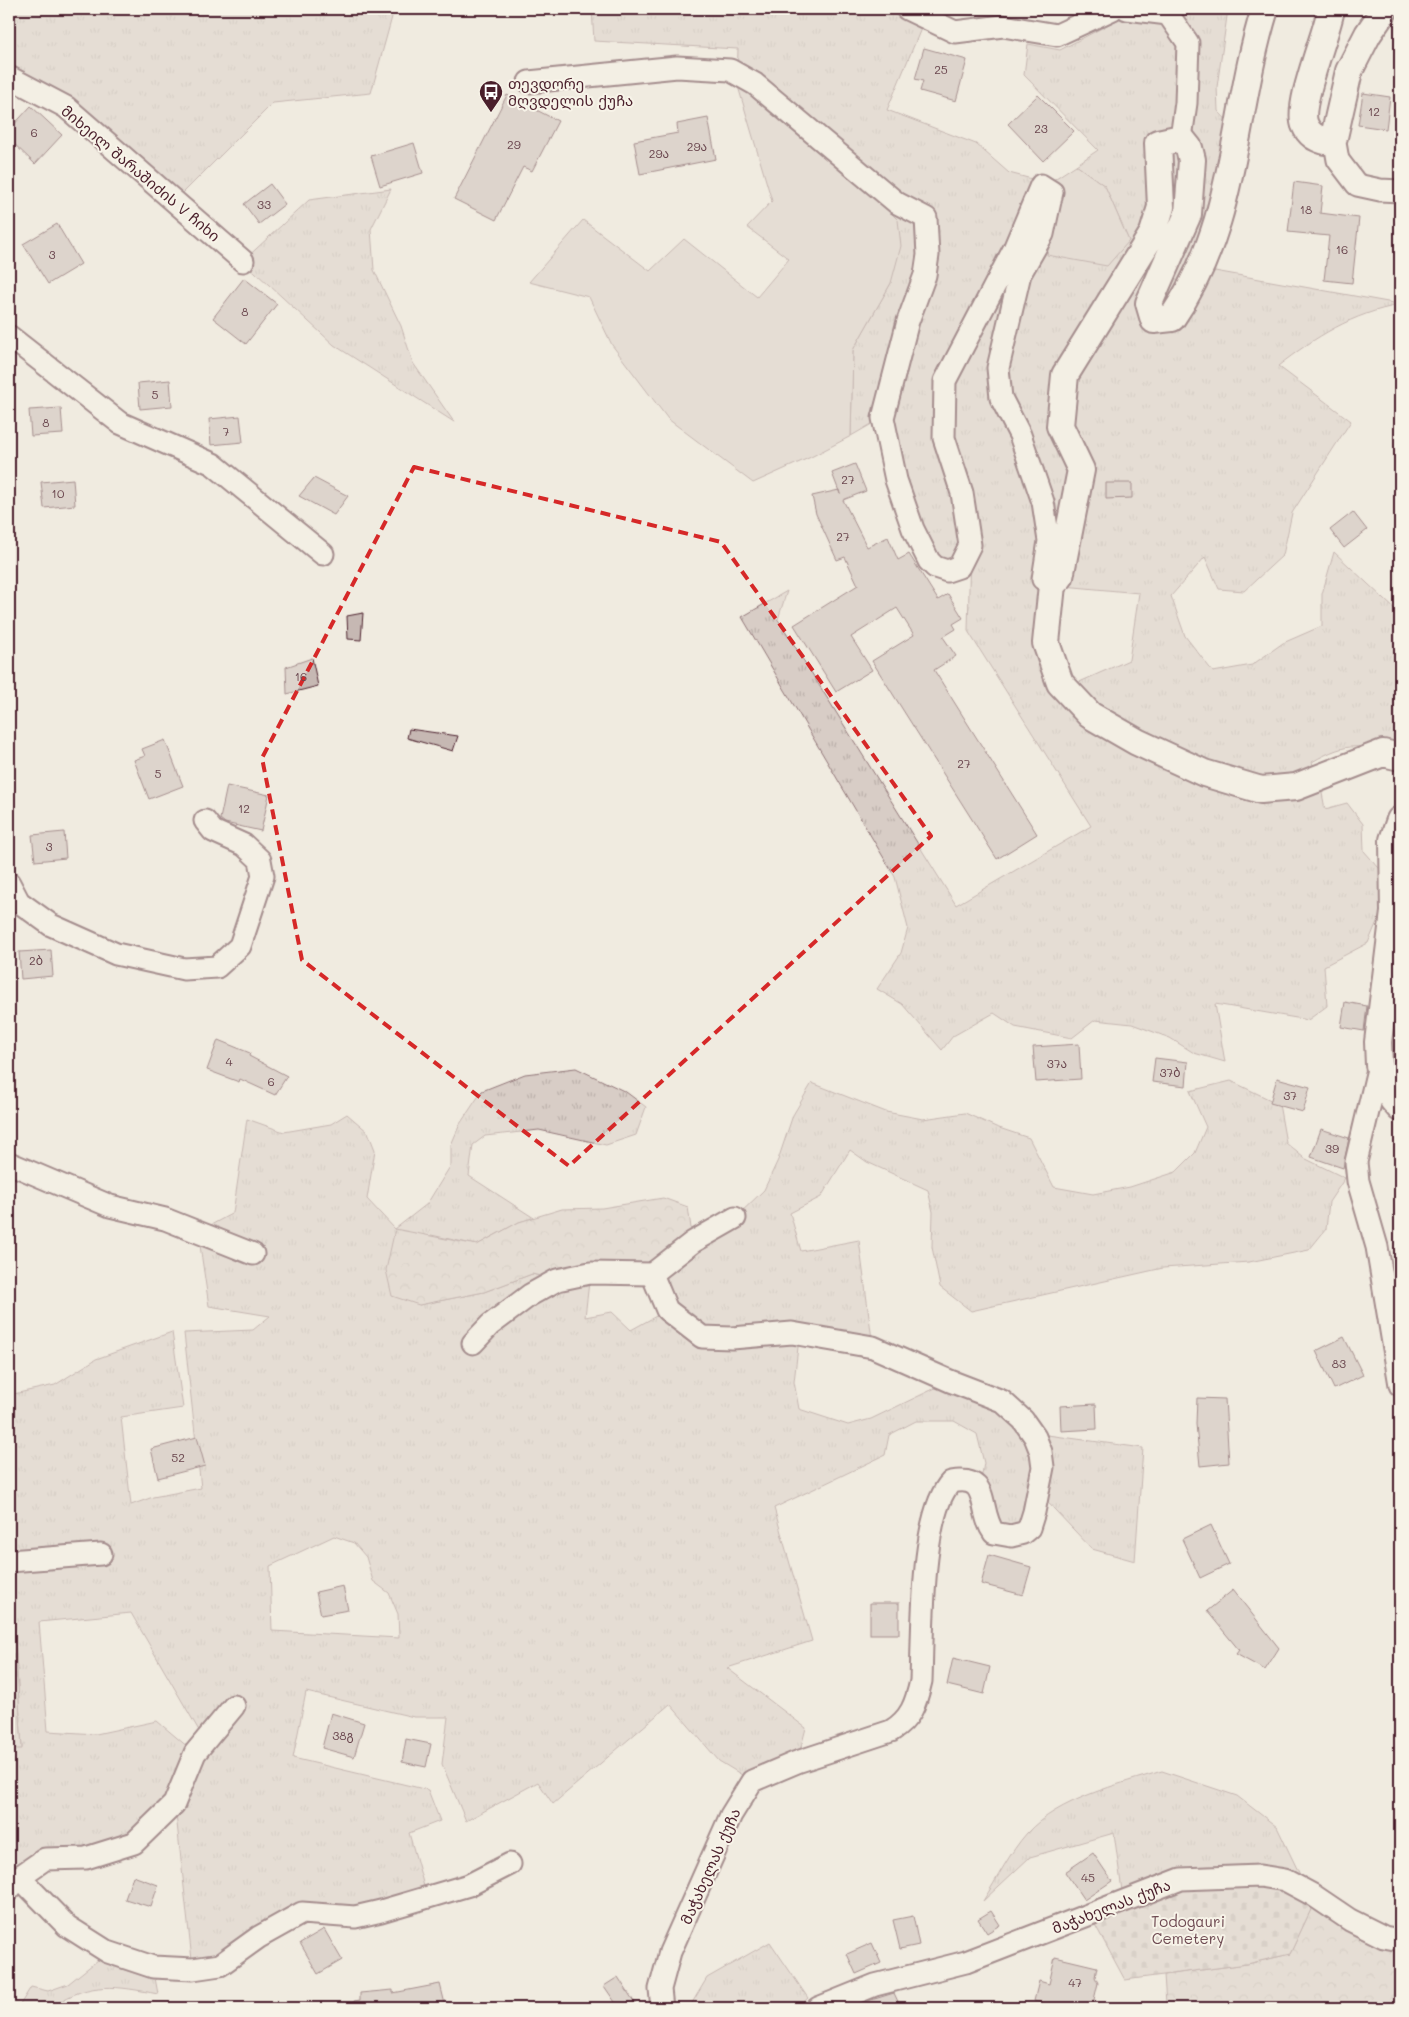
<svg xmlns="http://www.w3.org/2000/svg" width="1409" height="2017" font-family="Mali,'Noto Sans Georgian',sans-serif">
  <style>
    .grass { fill: url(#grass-tufts); stroke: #917678; fill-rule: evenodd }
    .forest { fill: url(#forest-crowns); stroke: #917678 }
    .cemetery { fill: url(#cemetery-stones); stroke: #917678 }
    .garden { fill: #d8cdc6; stroke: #917678 }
    .building { fill: #c6b8b3; stroke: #4a1f2b }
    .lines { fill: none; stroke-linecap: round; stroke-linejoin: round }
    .minor-casing { stroke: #4a1f2b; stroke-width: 25 }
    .tertiary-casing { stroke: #4a1f2b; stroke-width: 30 }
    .minor { stroke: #f7f3e8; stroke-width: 21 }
    .tertiary { stroke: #f7f3e8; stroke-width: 26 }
    .marked { fill: none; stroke: #d62828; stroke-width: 4; stroke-dasharray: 10 6; stroke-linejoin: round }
    .labels { text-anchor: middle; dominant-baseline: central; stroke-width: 4; stroke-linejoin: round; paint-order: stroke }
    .number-label { font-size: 12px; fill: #69454d }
    .poi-label { font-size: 15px; fill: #4a1f2b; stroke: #f7f3e8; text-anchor: start }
    .street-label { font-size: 15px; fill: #4a1f2b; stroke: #f7f3e8 }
    .park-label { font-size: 15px; fill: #6e4a52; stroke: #f7f3e8 }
  </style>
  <defs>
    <pattern id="grass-tufts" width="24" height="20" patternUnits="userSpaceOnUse" patternTransform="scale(1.25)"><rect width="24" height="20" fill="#d8cdc6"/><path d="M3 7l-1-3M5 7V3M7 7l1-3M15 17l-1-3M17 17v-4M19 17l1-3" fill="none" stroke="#bbb0aa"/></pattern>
    <pattern id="forest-crowns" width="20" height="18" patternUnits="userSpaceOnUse" patternTransform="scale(1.25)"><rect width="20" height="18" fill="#d8cdc6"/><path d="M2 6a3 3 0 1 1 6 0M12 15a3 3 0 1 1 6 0" fill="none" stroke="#bbb0aa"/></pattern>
    <pattern id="cemetery-stones" width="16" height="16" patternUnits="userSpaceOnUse" patternTransform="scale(1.25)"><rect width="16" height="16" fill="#d8cdc6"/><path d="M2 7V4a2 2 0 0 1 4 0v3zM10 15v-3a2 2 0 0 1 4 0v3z" fill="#bbb0aa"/></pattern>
  </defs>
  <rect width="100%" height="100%" fill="#f0ebe0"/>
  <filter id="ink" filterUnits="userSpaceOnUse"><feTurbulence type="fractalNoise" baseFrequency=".02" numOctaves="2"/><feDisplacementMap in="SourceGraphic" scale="10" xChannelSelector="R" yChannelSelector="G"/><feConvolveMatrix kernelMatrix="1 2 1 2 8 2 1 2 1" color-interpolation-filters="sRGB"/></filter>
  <g filter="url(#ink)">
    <g class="grass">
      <polygon points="9,9 387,9 392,17 371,93 273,103 176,200 9,77"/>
      <path d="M592,9H877L887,14L925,19L887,110L976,144L1009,173L1032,179L1053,180L1061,196L1129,241L1105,186L1076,165L1098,150L1024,75L1028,44L1060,50L1117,20L1116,9H1228L1217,87L1218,111L1239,133L1198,268L1399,304L1400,302V305C1353,313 1315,337 1278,366L1351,421L1292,513L1283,555L1244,591L1219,589L1205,557L1171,596L1185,636L1213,672L1252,665L1283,643L1322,626V594L1334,552L1400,614V757C1360,745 1350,740 1312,762L1321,788L1325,809L1347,803L1363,824L1364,851L1393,884L1368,943L1324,966L1327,1006L1308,1020L1215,1004L1225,1062L1194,1053L1170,1038L1132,1024L1095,1020L1072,1038L1015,1027L994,1013L953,1036L942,1050L902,1004L877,989L901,953L908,928L895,877L742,617L787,591L778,619L956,905L1091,826L968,631L970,547L966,556L935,567L882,418L851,436L853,350L891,283L737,83L738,49L594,41ZM1053,585L1139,593L1129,660L1066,688L1045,635Z"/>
      <polygon points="391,189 371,229 374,270 401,326 413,363 454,422 334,345 243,261 309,200"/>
      <path d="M576,1068L626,1092L646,1107L636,1135L606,1145L539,1130L485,1136L473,1145L469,1176L534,1218L519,1222L477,1245L431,1235L419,1305L484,1292L532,1274L557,1280L590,1273L585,1317L612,1312L631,1330L667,1310L652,1274L735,1218L764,1190L778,1160L793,1115L812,1083L886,1112L923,1119L965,1113L996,1127L1029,1138L1054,1187L1093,1194L1130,1187L1176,1172L1195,1153L1206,1127L1190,1091L1231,1081L1279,1104L1286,1143L1304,1158L1345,1178L1329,1202L1326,1229L1309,1250L1249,1262L1163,1268L971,1311L940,1287L932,1247L933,1212L928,1190L867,1162L850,1150L821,1197L790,1213L801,1251L859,1240L873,1347L792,1334L798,1347L794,1382L799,1409L848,1425L871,1419L950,1381L1040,1434L1143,1448L1135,1561L1092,1549L1037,1491L1016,1530L1000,1528L981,1480L984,1463L977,1434L954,1421H916L889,1435L885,1455L774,1508L812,1641L727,1668L806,1728L797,1762L752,1781L719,1761L670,1704L553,1804L538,1782L466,1821L442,1764L448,1717H414L306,1692L293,1758L428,1790L440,1821L409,1833L427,1897L302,1913L193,1969L175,1805L134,1843L45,1859L9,1890V1749L22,1748L14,1625L9,1624V1395L55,1385L96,1359L172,1332L183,1408L121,1417L131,1505L153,1497L201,1488L184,1333L253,1330L270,1316L209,1306L198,1232L233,1213L247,1119L284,1132L331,1124L347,1114L368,1132L375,1150L367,1199L395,1229L427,1204L451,1165V1145L460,1124L482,1091L525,1074ZM334,1536L354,1543L366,1557L373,1581L389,1593L398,1614L399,1638L272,1631L270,1566ZM131,1613L205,1741L195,1753L157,1721L96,1734L48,1731L39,1622Z"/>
      <path d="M1162,1771L1237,1796L1277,1827L1302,1879L1123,1898L1114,1833L1030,1857L983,1901C997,1879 1010,1852 1027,1833C1058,1799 1119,1784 1162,1771Z"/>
      <polygon points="770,1942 808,1998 797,2008 689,2008 707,1978"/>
      <path d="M108,1952L153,1967L158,1994C116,1986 92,1981 54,2005V2008H18L31,1987L48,1991L68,1984Z"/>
    </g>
    <g class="forest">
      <polygon points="663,1198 688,1207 693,1242 652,1274 557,1280 532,1274 484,1292 419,1305 392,1296 386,1270 395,1229 477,1245 519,1222 562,1209 602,1208"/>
      <polygon points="1314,1903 1400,1949 1400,2008 1175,2008 1166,2004 1164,1975 1247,1964 1290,1954"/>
    </g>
    <g class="cemetery">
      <polygon points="9,1624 14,1624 22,1749 9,1749"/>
      <polygon points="1211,1885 1250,1885 1284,1890 1314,1903 1290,1954 1247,1964 1125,1980 1092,1919 1169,1891"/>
    </g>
    <g class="garden">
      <polygon points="737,83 871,193 898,220 901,246 891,283 853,350 851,436 811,457 753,483 668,419 612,345 589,297 529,282 583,220 650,271 684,239 757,297 789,259 747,227 772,201"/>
      <polygon points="1076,165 1105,186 1129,241 1107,266 1047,255 1061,196 1053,180"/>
    </g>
    <g class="building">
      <polygon points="924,48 967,60 956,101 920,91 923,81 915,79"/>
      <polygon points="1363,93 1390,97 1386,129 1358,125"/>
      <polygon points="507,95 558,121 532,171 523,167 496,220 454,199"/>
      <polygon points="1038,95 1074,131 1043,161 1008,124"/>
      <polygon points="31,106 62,135 35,164 9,139 9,130"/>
      <polygon points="708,118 716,159 640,174 634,141 678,133 677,124"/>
      <polygon points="414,143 423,173 380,186 371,156"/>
      <polygon points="1294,182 1323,186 1320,213 1359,218 1352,283 1324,280 1329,236 1288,232"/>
      <polygon points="270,184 285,204 259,224 244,204"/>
      <polygon points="57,224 81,264 48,284 23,244"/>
      <polygon points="244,278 277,304 246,344 213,318"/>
      <polygon points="170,380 172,406 140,409 138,383"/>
      <polygon points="61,408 63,434 31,436 29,410"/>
      <polygon points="240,416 243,442 211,445 209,419"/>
      <polygon points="855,464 866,491 843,500 867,547 888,537 898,560 909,554 938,600 948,594 963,618 953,624 956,629 943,637 956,656 934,670 1037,834 997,859 872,661 914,635 897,608 851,637 872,670 836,692 794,625 858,585 845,557 837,560 816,514 812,496 839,490 840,494 832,473"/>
      <polygon points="314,478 348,496 334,515 299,496"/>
      <polygon points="73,479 75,505 44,508 41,482"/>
      <polygon points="1106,483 1132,483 1132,498 1106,499"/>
      <polygon points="1353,512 1367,530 1344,548 1330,530"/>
      <polygon points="363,613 361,640 348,639 347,616"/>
      <polygon points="312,658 318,686 287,694 286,667"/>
      <polygon points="409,729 458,736 453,751 407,738"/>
      <polygon points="165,740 183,786 149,799 134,760 145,756 142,749"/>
      <polygon points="227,786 269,795 261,831 225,823 220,819"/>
      <polygon points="64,832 66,858 35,861 32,835"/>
      <polygon points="51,950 53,976 21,979 19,952"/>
      <polygon points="1345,1002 1367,1006 1364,1031 1341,1027"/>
      <polygon points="218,1040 250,1053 249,1056 287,1076 275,1095 240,1079 239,1082 207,1070"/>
      <polygon points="1079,1044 1081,1079 1036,1082 1033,1047"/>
      <polygon points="1155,1058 1188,1062 1186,1086 1152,1082"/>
      <polygon points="1277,1078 1310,1087 1303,1112 1270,1103"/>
      <polygon points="1321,1129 1349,1138 1343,1168 1311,1157"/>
      <polygon points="1344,1337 1363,1375 1334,1389 1316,1351"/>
      <polygon points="1197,1398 1225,1399 1229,1463 1200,1466 1196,1424"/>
      <polygon points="1096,1404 1097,1429 1061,1431 1060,1406"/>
      <polygon points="197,1437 205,1466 158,1478 151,1449"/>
      <polygon points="1211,1525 1229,1564 1200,1578 1182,1539"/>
      <polygon points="989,1555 1031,1567 1023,1595 981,1584"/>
      <polygon points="343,1586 348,1610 321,1615 316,1592"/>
      <polygon points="1233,1590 1279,1648 1265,1670 1236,1654 1239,1650 1207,1611"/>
      <rect x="870" y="1603" width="29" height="31"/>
      <polygon points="953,1658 990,1667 984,1694 947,1685"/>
      <polygon points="331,1713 364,1723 354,1757 322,1748"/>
      <polygon points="406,1739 431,1744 426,1767 402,1762"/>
      <polygon points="1093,1853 1112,1881 1084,1900 1065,1872"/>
      <polygon points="133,1876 158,1885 151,1907 125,1899"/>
      <polygon points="991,1911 1000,1925 987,1933 978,1919"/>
      <polygon points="913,1916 919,1945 900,1949 893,1920"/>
      <polygon points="324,1929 342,1960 318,1974 300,1943"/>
      <polygon points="872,1943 881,1963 856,1974 847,1954"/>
      <polygon points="1055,1957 1097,1967 1095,1977 1098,1983 1092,2008 1064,2008 1034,2001 1039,1981 1049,1984"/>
      <polygon points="618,1977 638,2008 619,2008 604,1986"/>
      <polygon points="440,1984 446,2008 355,2008 354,2001 360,2000 360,1993 393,1990 393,1993"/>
      <polygon points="894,1993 901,2008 870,2008 868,2001"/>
    </g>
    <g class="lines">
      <g class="minor-casing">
        <g id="minor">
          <polyline points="907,9 955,32 1003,26 1057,35 1113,9"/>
          <polyline points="1127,9 1168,14 1188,43 1186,103 1181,138"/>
          <polyline points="9,77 66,107 243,261"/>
          <polyline points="529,82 677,67 730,70 755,84 897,203 926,218 928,255 925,275 908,321 883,418 896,480 913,529 929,561 935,567 947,571 959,567 970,545 962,493 944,438 945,381 1014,249 1041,185 1052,192 1043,234 1020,274 998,368 1001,398 1020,435 1043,502 1049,541 1043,579 1052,585"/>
          <polyline points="1334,137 1338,160 1357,185 1380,190 1400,191"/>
          <polyline points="9,336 120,423 213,464 323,554"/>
          <polyline points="9,883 19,902 51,925 116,954 184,969 217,967 240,946 263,876 260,860 244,845 213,831 205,821"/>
          <polyline points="1379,1065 1356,1162 1358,1181 1377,1247 1400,1385"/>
          <polyline points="9,1163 110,1206 165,1219 253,1254"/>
          <path d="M652,1274L667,1310L702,1337L732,1338L792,1333L873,1347L950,1381L1002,1401L1023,1420L1035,1437L1041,1452L1043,1467L1034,1512L1029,1528L1023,1533L1011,1536L994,1533C977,1510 992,1474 951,1482C920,1514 923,1635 921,1681C916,1703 911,1719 891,1731L797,1762L752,1781L731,1815L670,1952L660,1989L662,2008"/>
          <polyline points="473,1343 490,1325 530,1295 557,1280 590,1273 652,1274 693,1242 735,1218"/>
          <polyline points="9,1561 101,1554"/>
          <polyline points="19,1877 67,1926 108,1952 153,1967 193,1969 220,1965 259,1937 302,1913 355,1917 381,1911 469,1885 510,1864"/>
          <polyline points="9,1890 19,1877 45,1859 86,1858 134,1843 174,1804 195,1753 234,1706"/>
          <polyline points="818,2008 875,1985 966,1962 1181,1879 1260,1876 1285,1880 1313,1895 1350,1920 1384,1937 1400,1940"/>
        </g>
      </g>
      <g class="tertiary-casing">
        <g id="tertiary">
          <path d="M1265,9C1232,115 1238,222 1172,318L1154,320L1149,303L1188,214L1192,160L1189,148L1181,138L1158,143L1161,207L1153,233L1065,375L1060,426L1081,470L1060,577L1052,585L1046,643L1060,683L1090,715L1137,742L1204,773L1261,790L1296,787L1383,753L1400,757"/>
          <path d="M1331,9C1327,34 1296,106 1305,125C1309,135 1316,138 1325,141L1334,137L1349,71L1368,34L1385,9"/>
          <polyline points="1400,820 1393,840 1394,912 1378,1042 1379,1065 1393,1100 1400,1108"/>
        </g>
      </g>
      <use href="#minor" class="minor"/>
      <use href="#tertiary" class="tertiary"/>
    </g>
  </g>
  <path d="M0 0H1409V2017H0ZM414,467L721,542L931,836L569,1166L302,960L262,758Z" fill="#f0ebe0" fill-opacity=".55" fill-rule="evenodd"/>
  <path class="marked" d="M414,467L721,542L931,836L569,1166L302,960L262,758Z"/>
  <defs>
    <g id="bus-pin" transform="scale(1.25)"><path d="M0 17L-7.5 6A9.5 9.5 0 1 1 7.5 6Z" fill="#4a1f2b" stroke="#f7f3e8"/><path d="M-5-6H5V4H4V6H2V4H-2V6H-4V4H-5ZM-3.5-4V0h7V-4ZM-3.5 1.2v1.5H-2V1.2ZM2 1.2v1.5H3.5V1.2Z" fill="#fff"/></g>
  </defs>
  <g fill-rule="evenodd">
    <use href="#bus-pin" x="491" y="92"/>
  </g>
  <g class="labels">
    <g class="number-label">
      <text x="941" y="69">25</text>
      <text x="1374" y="111">12</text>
      <text x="1041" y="128">23</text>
      <text x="34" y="132">6</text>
      <text x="514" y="144">29</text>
      <text x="697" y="146">29ა</text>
      <text x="659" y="153">29ა</text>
      <text x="264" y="204">33</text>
      <text x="1306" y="209">18</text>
      <text x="1342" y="249">16</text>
      <text x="52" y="254">3</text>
      <text x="245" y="311">8</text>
      <text x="155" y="394">5</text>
      <text x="46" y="422">8</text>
      <text x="226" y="431">7</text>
      <text x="848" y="479">27</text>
      <text x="58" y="493">10</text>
      <text x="843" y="536">27</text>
      <text x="301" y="676">16</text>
      <text x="964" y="763">27</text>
      <text x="158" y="773">5</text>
      <text x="244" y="808">12</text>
      <text x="49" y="846">3</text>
      <text x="36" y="960">2ბ</text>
      <text x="229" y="1061">4</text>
      <text x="1057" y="1063">37ა</text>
      <text x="1170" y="1072">37ბ</text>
      <text x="271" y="1081">6</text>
      <text x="1290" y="1095">37</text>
      <text x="1332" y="1148">39</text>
      <text x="1339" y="1363">83</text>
      <text x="178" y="1457">52</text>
      <text x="343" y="1735">38გ</text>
      <text x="1088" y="1877">45</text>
      <text x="1075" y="1982">47</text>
    </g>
    <g class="poi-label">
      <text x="508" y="83">თევდორე<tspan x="508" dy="17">მღვდელის ქუჩა</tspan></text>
    </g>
    <g class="street-label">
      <text transform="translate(141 173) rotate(40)">მიხეილ შარაშიძის V ჩიხი</text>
      <text transform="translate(710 1866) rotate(-66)">მაჭახელას ქუჩა</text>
      <text transform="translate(1111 1906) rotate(-21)">მაჭახელას ქუჩა</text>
    </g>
    <g class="park-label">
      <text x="1188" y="1921">Todogauri<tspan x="1188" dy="17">Cemetery</tspan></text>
    </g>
  </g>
  <rect width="1409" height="2017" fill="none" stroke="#f7f3e8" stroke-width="30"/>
  <rect x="15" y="15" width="1379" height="1987" fill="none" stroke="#4a1f2b" stroke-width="2" filter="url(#ink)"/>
</svg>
